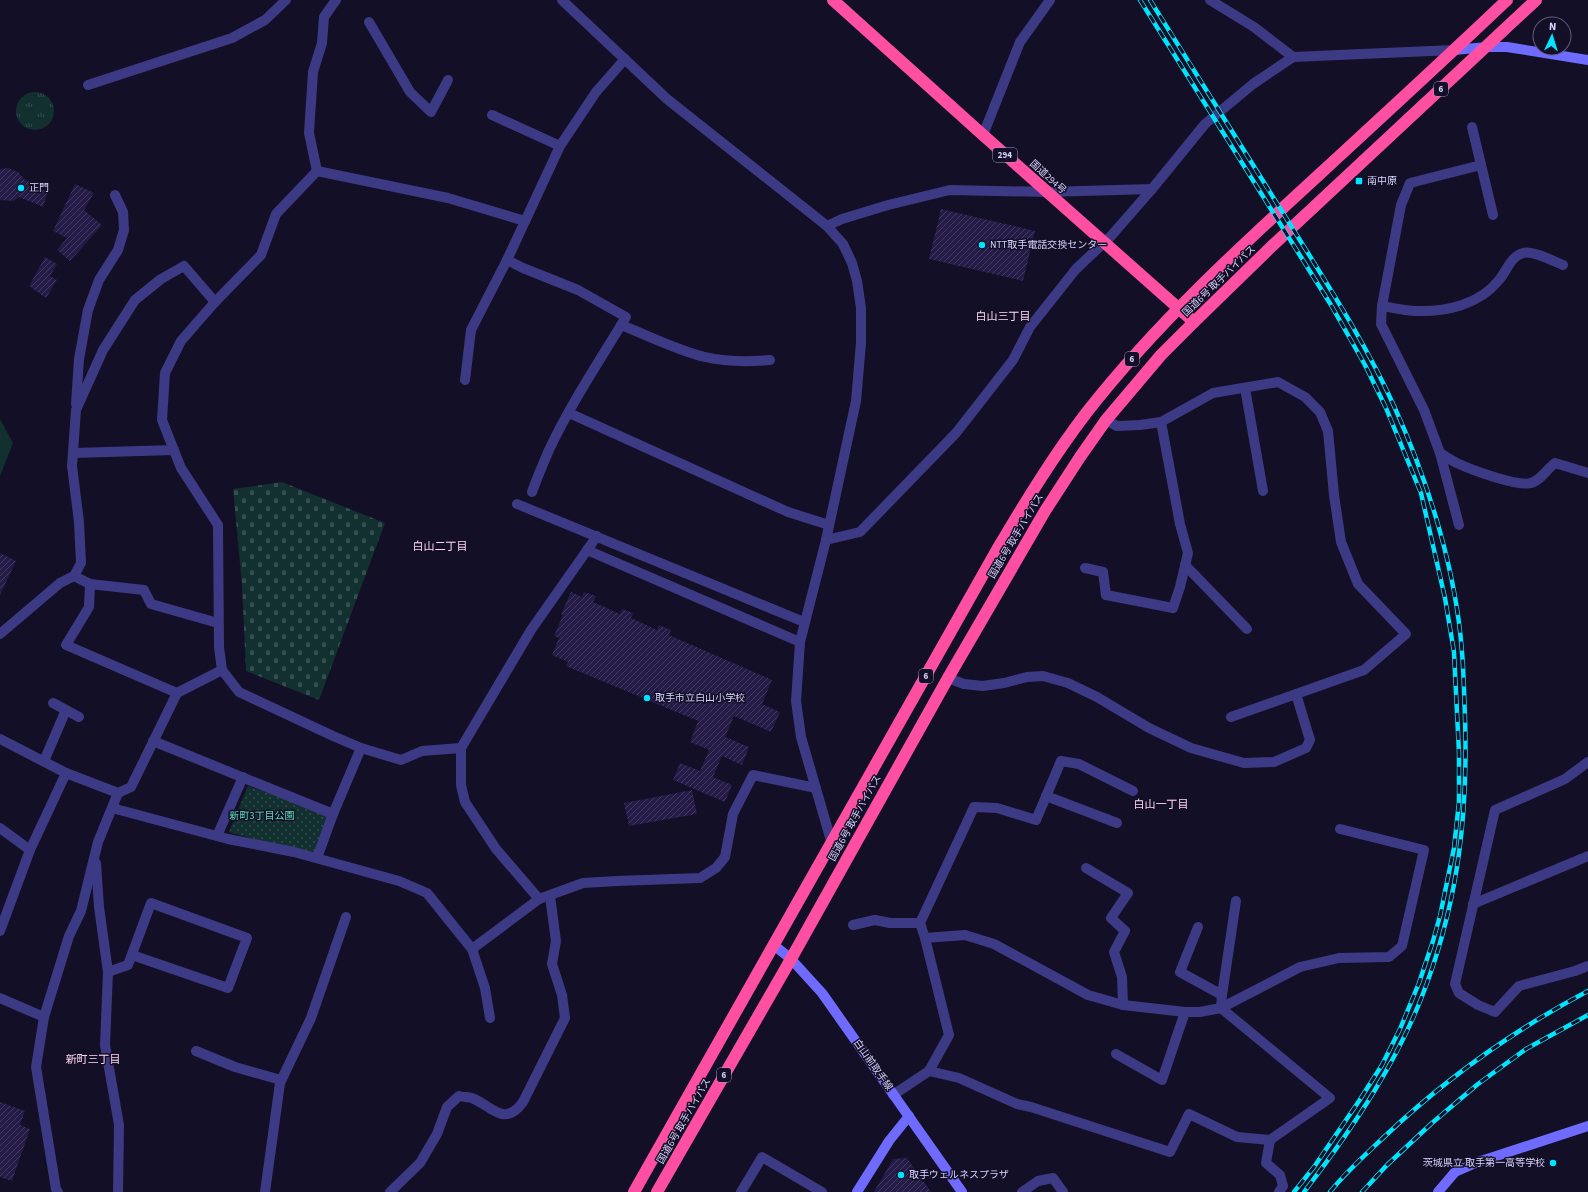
<svg xmlns="http://www.w3.org/2000/svg" width="1588" height="1192" font-family="'Source Sans 3','Noto Sans JP',sans-serif">
  <style>
    .grass { fill: url(#grass-tufts) }
    .cemetery { fill: url(#cemetery-stones) }
    .park { fill: url(#park-dots) }
    .garden { fill: #12302f }
    .building { fill: url(#building-hatch) }
    .lines { fill: none; stroke-linecap: round; stroke-linejoin: round }
    .street { stroke: #3d3a85; stroke-width: 10 }
    .secondary { stroke: #6f6bff; stroke-width: 10 }
    .highway { stroke: #ff4fa3; stroke-width: 12 }
    .rail-casing { stroke: #00e5ff; stroke-width: 4.5 }
    .rail { stroke: #130f26; stroke-width: 3; stroke-dasharray: 9; stroke-linecap: butt }
    .poi-dot { fill: #00e5ff; stroke: #130f26; stroke-width: 1.5 }
    .labels { text-anchor: middle; dominant-baseline: central; stroke-width: 3; stroke-linejoin: round; paint-order: stroke }
    .shield { fill: #130f26; stroke: #9e99be; stroke-width: 1 }
    .shield-label { font-size: 9px; font-weight: bold; fill: #d9d4ff }
    .street-label { font-size: 10px; fill: #d9d4ff; stroke: #130f26 }
    .poi-label { font-size: 10px; fill: #d9d4ff; stroke: #130f26; text-anchor: start }
    .park-label { font-size: 10px; fill: #5fe0c0; stroke: #130f26 }
    .neighbourhood-label { font-size: 11px; fill: #ffd6f0; stroke: #130f26 }
  </style>
  <defs>
    <pattern id="grass-tufts" width="24" height="20" patternUnits="userSpaceOnUse"><rect width="24" height="20" fill="#12302f"/><path d="M3 7l-1-3M5 7V3M7 7l1-3M15 17l-1-3M17 17v-4M19 17l1-3" fill="none" stroke="#344d4e"/></pattern>
    <pattern id="cemetery-stones" width="16" height="16" patternUnits="userSpaceOnUse"><rect width="16" height="16" fill="#12302f"/><path d="M2 7V4a2 2 0 0 1 4 0v3zM10 15v-3a2 2 0 0 1 4 0v3z" fill="#344d4e"/></pattern>
    <pattern id="park-dots" width="8" height="8" patternUnits="userSpaceOnUse"><rect width="8" height="8" fill="#12302f"/><path d="M2 2h.1M6 6h.1" fill="none" stroke="#344d4e" stroke-width="1.8" stroke-linecap="round"/></pattern>
    <pattern id="building-hatch" width="6" height="6" patternUnits="userSpaceOnUse"><rect width="6" height="6" fill="#241b47"/><path d="M-1 1l2-2M0 6l6-6M5 7l2-2" fill="none" stroke="#433b63"/></pattern>
  </defs>
  <rect width="100%" height="100%" fill="#130f26"/>
  <circle class="grass" cx="35" cy="111" r="19"/>
  <polygon class="cemetery" points="282,482 385,523 319,700 246,671 242,585 233,489"/>
  <polygon class="park" points="248,786 333,814 317,858 229,832"/>
  <polygon class="garden" points="0,419 13,443 0,476"/>
  <g class="building">
    <polygon points="8,168 18,172 25,180 41,186 41,189 48,192 43,207 19,197 14,201 0,200 0,169"/>
    <polygon points="75,184 94,193 84,210 102,225 70,261 57,250 67,238 53,231"/>
    <polygon points="941,209 1035,231 1023,281 929,259"/>
    <polygon points="45,257 57,264 50,276 57,280 46,298 29,286"/>
    <polygon points="0,553 16,561 0,595"/>
    <polygon points="571,592 582,597 584,592 596,596 593,602 620,614 622,609 633,613 631,618 657,630 659,625 671,630 669,635 772,680 762,704 780,712 771,732 734,716 725,737 749,747 742,765 722,756 713,777 732,785 725,802 673,780 680,763 700,771 709,750 690,742 698,721 566,666 568,662 552,655 559,638 554,636 563,615 561,614"/>
    <polygon points="692,790 697,814 629,826 624,803"/>
    <polygon points="0,1102 25,1111 20,1125 30,1129 12,1181 0,1177"/>
    <polygon points="907,1158 931,1192 874,1192 893,1159"/>
  </g>
  <g class="lines">
    <g class="street">
      <polyline points="562,0 667,99 827,226 843,244 852,263 857,281 861,308 861,343 856,401 826,540 800,642 796,701 801,737 832,844"/>
      <polyline points="1210,0 1254,27 1293,57"/>
      <polyline points="369,22 410,92 431,112 448,80"/>
      <polyline points="88,85 232,38 265,20 286,0"/>
      <polyline points="492,115 560,146"/>
      <polyline points="1472,127 1493,215"/>
      <polyline points="983,135 1020,42 1050,0"/>
      <polyline points="317,171 448,198 525,221"/>
      <polyline points="317,171 309,133 313,72 322,43 324,17 336,0"/>
      <polyline points="827,226 842,219 888,205 950,190 1047,192 1152,189"/>
      <path d="M507,260L523,268L578,290L626,317C600,360 571,403 549,450C543,464 537,478 532,492"/>
      <polyline points="215,302 261,255 276,214 317,171"/>
      <path d="M1382,306C1393,308 1405,311 1416,311C1446,312 1479,305 1499,280C1507,271 1510,257 1523,253C1532,250 1553,261 1563,265"/>
      <path d="M621,325C647,335 679,351 705,357C727,362 748,362 770,360"/>
      <polyline points="465,380 471,330 507,260 560,146 596,92 625,59"/>
      <polyline points="1245,388 1263,491"/>
      <polyline points="76,404 79,359 88,310 99,280 118,250 124,230 123,212 115,195"/>
      <polyline points="569,413 788,512 829,525"/>
      <polyline points="1106,420 1117,426 1140,425 1161,422 1213,393 1278,382 1305,397 1320,412 1328,431 1334,495 1341,542 1358,584 1406,634 1364,670 1231,717"/>
      <polyline points="73,453 174,450"/>
      <path d="M1440,453C1446,457 1452,461 1459,464C1472,470 1518,487 1531,483C1540,481 1547,469 1555,463L1588,473"/>
      <polyline points="517,504 804,622"/>
      <polyline points="1459,525 1440,453 1424,410 1381,324 1382,306 1401,205 1410,183 1481,165"/>
      <polyline points="826,540 860,532 956,433 1013,360 1030,327 1076,269 1111,236 1152,189 1205,124 1253,84 1293,57 1454,50"/>
      <polyline points="587,550 800,642"/>
      <polyline points="1185,565 1247,629"/>
      <polyline points="1085,568 1103,572 1106,595 1173,608 1180,587 1188,553 1180,524 1161,422"/>
      <polyline points="90,584 144,590 151,604 218,623"/>
      <polyline points="0,634 60,583 74,576"/>
      <polyline points="948,678 964,684 983,686 1004,683 1027,677 1043,676 1068,683 1097,697 1149,728 1191,748 1244,763 1274,762 1306,748 1310,740 1296,694"/>
      <polyline points="177,693 66,645 89,607 90,584 74,576 81,563 79,522 72,466 76,410 103,350 135,300 161,279 184,266 215,302 181,341 165,373 162,420 181,468 218,525 219,647 222,670 239,692 333,736 361,748 401,760 422,751 461,748 461,785 465,802 496,849 539,899 583,883 617,881 700,878 716,868 725,857 733,814 753,775 816,788"/>
      <polyline points="53,703 79,717"/>
      <polyline points="0,739 66,773 118,793 131,787 177,693 222,670"/>
      <polyline points="153,741 333,814"/>
      <polyline points="461,748 531,630 597,536"/>
      <polyline points="44,761 66,710"/>
      <polyline points="1588,762 1565,779 1495,810 1455,984 1459,993 1478,1005 1495,1012 1519,986 1575,971 1588,966"/>
      <polyline points="1046,796 1117,823"/>
      <polyline points="112,808 228,839 294,852 399,881 427,893 472,949 485,988 490,1018"/>
      <polyline points="0,828 30,850"/>
      <polyline points="217,836 243,777"/>
      <polyline points="317,858 333,814 361,748"/>
      <polyline points="96,863 99,907 108,972 105,1045 119,1125 118,1192"/>
      <polyline points="1086,868 1128,893 1111,918 1125,931 1114,952 1122,977 1123,1005"/>
      <polyline points="1473,904 1588,856"/>
      <polyline points="853,925 875,920 890,923 920,923"/>
      <polyline points="0,931 30,850 66,773"/>
      <polyline points="925,938 965,935 994,944 1088,995 1123,1005 1185,1012 1200,1012 1221,1008 1300,967 1339,958 1389,957 1402,946 1424,850 1340,829"/>
      <polyline points="472,949 539,899"/>
      <polyline points="108,972 128,965 151,903 247,938 228,988 132,955"/>
      <polyline points="1222,995 1236,901"/>
      <polyline points="0,998 44,1017"/>
      <polyline points="196,1051 235,1067 281,1080"/>
      <polyline points="1116,1054 1162,1080 1185,1012"/>
      <polyline points="929,1071 959,1078 1017,1104 1031,1107 1170,1152 1189,1114 1237,1137 1270,1140 1330,1098 1221,1008 1222,995 1180,972 1198,927"/>
      <polyline points="893,1095 929,1071 949,1035 925,938 920,923 974,807 997,808 1036,820 1061,761 1079,764 1133,791"/>
      <polyline points="1270,1140 1266,1163 1280,1175 1283,1186 1279,1192"/>
      <polyline points="58,1192 56,1189 36,1067 44,1017 69,936 81,911 98,842 118,793"/>
      <polyline points="265,1192 280,1083 311,1018 346,917"/>
      <path d="M390,1192L420,1163L437,1134L447,1107L459,1096C463,1097 468,1097 472,1098C492,1106 504,1128 523,1102L565,1018L562,995L552,964L556,941L550,896"/>
      <polyline points="741,1192 762,1157 822,1192"/>
      <polyline points="1022,1192 1038,1181 1053,1178 1063,1192"/>
    </g>
    <g class="secondary">
      <polyline points="1454,50 1487,47 1507,47 1588,60"/>
      <polyline points="775,946 791,959 822,993 962,1192"/>
      <polyline points="857,1192 889,1141 909,1116"/>
      <polyline points="1438,1192 1455,1172 1478,1162 1588,1126"/>
    </g>
    <g class="highway">
      <polyline points="833,0 983,135 1194,322"/>
      <path d="M634,1192L998,548C1026,501 1054,455 1087,412C1156,324 1239,248 1322,172C1384,115 1446,58 1507,0"/>
      <polyline points="657,1192 791,959 948,678 1045,511 1080,457 1106,420 1161,355 1194,322 1272,246 1536,0"/>
    </g>
    <g class="rail-casing">
      <g id="rail">
        <polyline points="1140,0 1331,305 1365,365 1386,408 1421,493 1445,598 1454,652 1459,753 1459,802 1454,848 1440,916 1433,941 1419,983 1400,1029 1382,1065 1359,1101 1314,1167 1294,1192"/>
        <path d="M1150,0C1198,76 1245,153 1293,229C1329,287 1366,344 1394,406C1428,481 1456,570 1462,652C1464,674 1464,696 1465,718C1468,811 1459,895 1427,983C1400,1059 1353,1128 1304,1192"/>
        <path d="M1330,1192C1345,1173 1365,1155 1383,1138C1444,1080 1514,1030 1588,991"/>
        <polyline points="1362,1192 1387,1165 1432,1123 1478,1084 1526,1049 1588,1015"/>
      </g>
    </g>
    <use href="#rail" class="rail"/>
  </g>
  <g class="poi-dot">
    <rect x="1355" y="177" width="8" height="8" rx="2"/>
    <circle cx="21" cy="188" r="4"/>
    <circle cx="982" cy="245" r="4"/>
    <circle cx="647" cy="698" r="4"/>
    <circle cx="1553" cy="1163" r="4"/>
    <circle cx="901" cy="1175" r="4"/>
  </g>
  <g class="labels">
    <g class="shield">
      <rect x="1434" y="82" width="14" height="14" rx="3"/>
      <rect x="993" y="148" width="24" height="14" rx="3"/>
      <rect x="1125" y="352" width="14" height="14" rx="3"/>
      <rect x="919" y="669" width="14" height="14" rx="3"/>
      <rect x="717" y="1068" width="14" height="14" rx="3"/>
    </g>
    <g class="shield-label">
      <text x="1441" y="89">6</text>
      <text x="1005" y="155">294</text>
      <text x="1132" y="359">6</text>
      <text x="926" y="676">6</text>
      <text x="724" y="1075">6</text>
    </g>
    <g class="street-label">
      <text transform="translate(1048 177) rotate(42)">国道294号</text>
      <text transform="translate(1219 281) rotate(-44)">国道6号 取手バイパス</text>
      <text transform="translate(1016 536) rotate(-59)">国道6号 取手バイパス</text>
      <text transform="translate(855 818) rotate(-61)">国道6号 取手バイパス</text>
      <text transform="translate(873 1065) rotate(55)">白山前取手線</text>
      <text transform="translate(684 1121) rotate(-60)">国道6号 取手バイパス</text>
    </g>
    <g class="poi-label">
      <text x="1367" y="181">南中原</text>
      <text x="29" y="188">正門</text>
      <text x="990" y="245">NTT取手電話交換センター</text>
      <text x="655" y="698">取手市立白山小学校</text>
      <text x="1545" y="1163" text-anchor="end">茨城県立 取手第一高等学校</text>
      <text x="909" y="1175">取手ウェルネスプラザ</text>
    </g>
    <g class="park-label">
      <text x="262" y="816">新町3丁目公園</text>
    </g>
    <g class="neighbourhood-label">
      <text x="1003" y="316">白山三丁目</text>
      <text x="440" y="546">白山二丁目</text>
      <text x="1161" y="804">白山一丁目</text>
      <text x="93" y="1059">新町三丁目</text>
    </g>
  </g>
  <g transform="translate(1552 36) rotate(4)"><circle r="19" fill="#130f26" stroke="#625e7d"/>
  <path d="M0-3L7 15L0 10L-7 15Z" fill="#00e5ff"/>
  <text y="-6" font-size="11" font-weight="bold" text-anchor="middle" fill="#d9d4ff">N</text>
  </g>
</svg>
